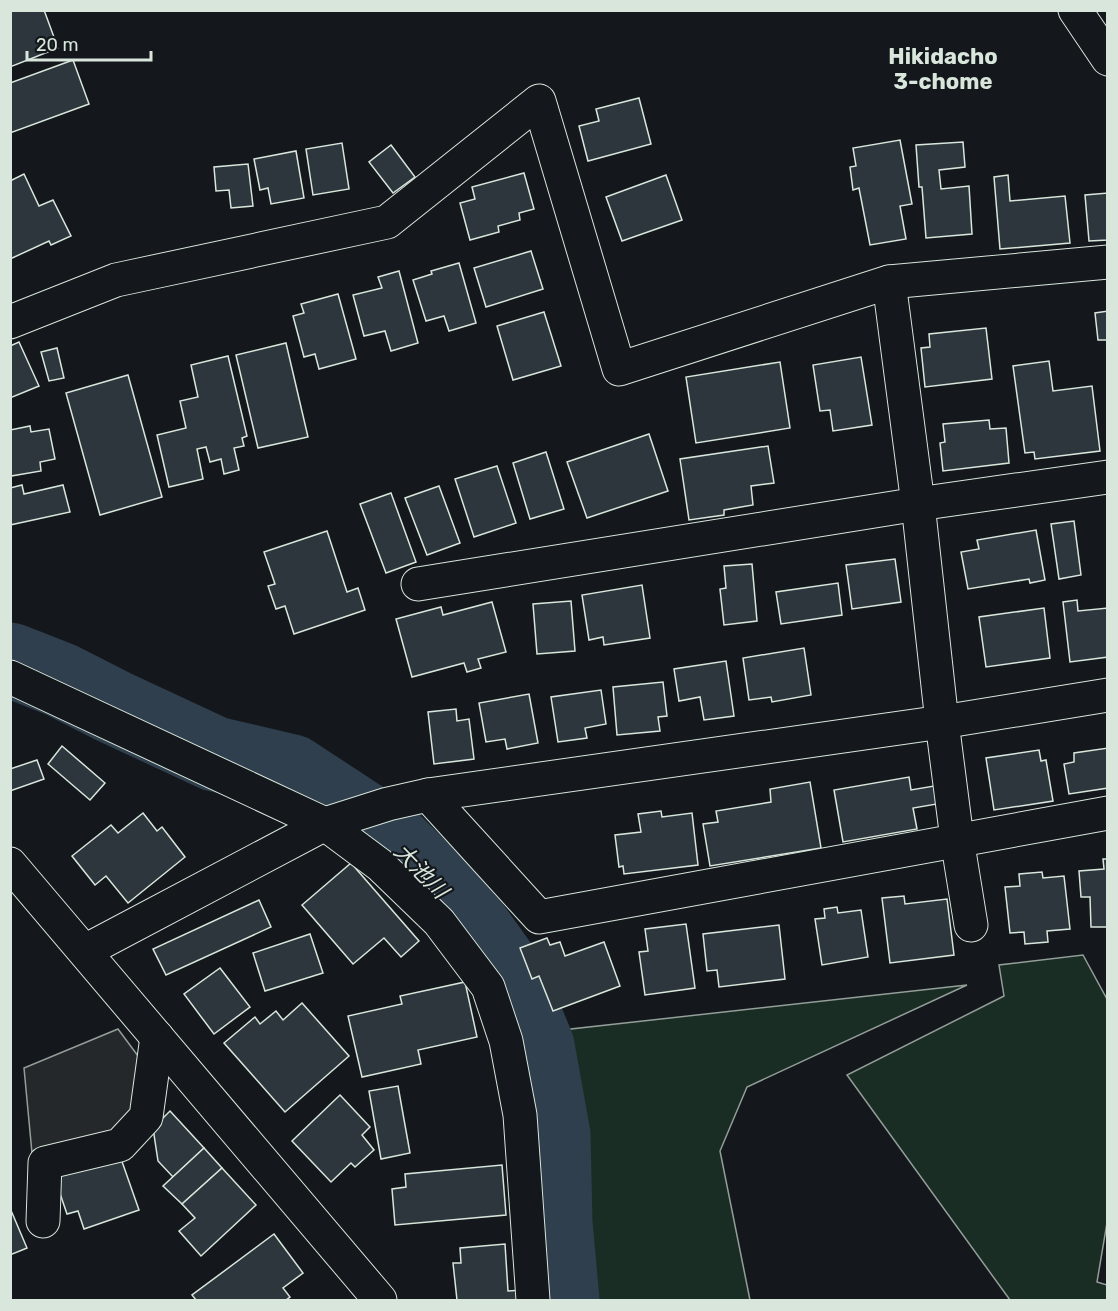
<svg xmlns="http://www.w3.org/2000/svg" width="1118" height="1311" font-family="Rubik,'Noto Sans JP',sans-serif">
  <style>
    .green { fill: #1a2d24; stroke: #939e99; stroke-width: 1.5 }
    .parking { fill: #24282b; stroke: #939e99; stroke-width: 1.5 }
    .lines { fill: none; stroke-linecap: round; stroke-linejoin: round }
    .river { stroke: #2f3f4d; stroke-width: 75 }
    .building { fill: #2c363c; stroke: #d8e6dc; stroke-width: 1.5 }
    .minor-casing { stroke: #d8e6dc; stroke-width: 35 }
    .minor { stroke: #14181c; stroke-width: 33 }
    .labels { text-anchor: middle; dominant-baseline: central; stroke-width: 4.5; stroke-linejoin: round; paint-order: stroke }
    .neighbourhood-label { font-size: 22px; font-weight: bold; fill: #d8e6dc; stroke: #14181c }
    .water-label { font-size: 22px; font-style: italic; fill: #d8e6dc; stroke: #14181c }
  </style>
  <rect width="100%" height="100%" fill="#14181c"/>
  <g class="green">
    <polygon points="1083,955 1108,1001 1108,1217 1097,1282 1107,1285 1107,1300 1010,1300 847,1075 1004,996 999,965"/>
    <polygon points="967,985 747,1087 720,1151 750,1300 588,1300 553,1031"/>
  </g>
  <polygon class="parking" points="118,1029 141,1060 136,1114 117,1137 86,1140 32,1153 24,1068"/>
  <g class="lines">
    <polyline class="river" points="10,660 61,680 114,707 215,754 292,772 385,833 420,868 446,896 474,928 507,974 537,1046 553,1135 555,1223 562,1300"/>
  </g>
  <g class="building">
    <polygon points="44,10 58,48 10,67 10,11"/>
    <polygon points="73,60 89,104 10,133 10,83"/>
    <polygon points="639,98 651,144 588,161 579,126 599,121 596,109"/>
    <polygon points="900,140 912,204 900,206 906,239 870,245 859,188 853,190 850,167 856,166 853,148"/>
    <polygon points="963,142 965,167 939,170 941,189 969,186 972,234 926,238 922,187 919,187 916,145"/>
    <polygon points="342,143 349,189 313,195 306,149"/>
    <polygon points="391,145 415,177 393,193 369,162"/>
    <polygon points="296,151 304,198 271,204 268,188 260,190 254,159"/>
    <polygon points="248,164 253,206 231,208 229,190 216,191 214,167"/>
    <polygon points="524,173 534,209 519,213 520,220 498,226 499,232 470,240 460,203 475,199 472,187"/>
    <polygon points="24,174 39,206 53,200 71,236 51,245 49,241 10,259 10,181"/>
    <polygon points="666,175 682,220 622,241 606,197"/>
    <polygon points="1008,175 1010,201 1065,196 1070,243 1000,249 994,177"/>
    <polygon points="1108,193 1108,240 1089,241 1085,195"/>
    <polygon points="531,251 543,289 486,307 474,268"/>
    <polygon points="459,263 476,323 449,331 444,316 426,321 413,280 432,274 431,271"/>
    <polygon points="399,271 418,343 391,351 385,331 364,336 353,295 382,288 378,277"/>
    <polygon points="338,294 356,359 319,369 315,354 304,357 293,316 304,313 301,304"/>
    <polygon points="1108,311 1108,340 1098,340 1095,313"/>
    <polygon points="544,312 561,366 513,380 497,326"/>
    <polygon points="986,328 992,379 925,387 921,348 930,347 929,334"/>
    <polygon points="19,342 39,386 10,398 10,346"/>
    <polygon points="286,343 308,437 258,448 236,355"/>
    <polygon points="57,348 64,378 49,381 41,352"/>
    <polygon points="228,356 247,436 242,438 244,446 234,448 239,470 224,474 221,459 210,462 206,447 197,449 203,479 169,487 157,435 186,428 180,401 198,397 191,365"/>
    <polygon points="861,357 872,425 833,431 830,410 820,411 813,365"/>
    <polygon points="1049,361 1053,391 1092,386 1100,451 1035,459 1034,452 1025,453 1013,366"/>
    <polygon points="780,362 790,428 696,443 686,377"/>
    <polygon points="128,375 162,497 100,515 66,393"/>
    <polygon points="989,420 990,429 1006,428 1009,463 943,471 940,443 945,442 943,424"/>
    <polygon points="30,426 31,432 49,429 55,459 40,462 41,471 11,476 10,430"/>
    <polygon points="649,434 668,491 587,518 567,462"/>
    <polygon points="768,446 774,483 751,486 753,505 724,510 724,515 689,520 680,459"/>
    <polygon points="546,452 564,509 530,519 513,463"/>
    <polygon points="497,466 516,523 474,537 455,479"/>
    <polygon points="22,485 24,494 63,485 70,512 10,525 10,488"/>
    <polygon points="439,486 460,543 427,555 405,498"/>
    <polygon points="391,493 416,562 386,573 360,504"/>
    <polygon points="1074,521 1081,575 1059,579 1051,524"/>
    <polygon points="1036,530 1045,580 1030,583 1029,579 968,589 961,552 979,549 977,540"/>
    <polygon points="327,531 347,592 358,588 365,610 294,634 285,606 276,609 268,586 275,584 264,552"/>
    <polygon points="895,559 901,602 852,609 846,565"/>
    <polygon points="752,564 757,621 724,625 720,589 726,588 724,566"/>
    <polygon points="838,583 842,615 781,624 776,592"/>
    <polygon points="642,585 650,638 604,645 603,637 589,640 582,595"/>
    <polygon points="1077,600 1078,611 1108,608 1108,657 1070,662 1063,602"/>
    <polygon points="571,601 575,651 537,654 533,604"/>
    <polygon points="492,602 506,652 478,659 481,668 467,672 464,663 412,677 396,619 441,607 443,615"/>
    <polygon points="1044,608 1050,658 986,667 979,617"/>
    <polygon points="804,648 811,695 772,702 771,697 749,700 743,658"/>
    <polygon points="726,661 734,716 704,720 700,697 679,701 674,669"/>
    <polygon points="663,682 667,716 658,717 660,731 617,735 613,687"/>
    <polygon points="601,690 606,724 585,728 587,738 558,742 551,697"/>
    <polygon points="529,694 538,743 507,749 505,739 486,742 479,703"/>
    <polygon points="456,709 457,721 469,719 474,759 434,764 428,712"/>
    <polygon points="62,746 105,783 90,800 48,764"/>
    <polygon points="1108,748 1108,788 1069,794 1064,764 1074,762 1074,753"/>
    <polygon points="1039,750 1041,761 1046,760 1053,801 994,810 986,758"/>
    <polygon points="37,760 44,779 10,791 10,769"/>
    <polygon points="909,777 911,790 934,786 937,804 913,808 917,829 843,842 834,790"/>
    <polygon points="810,782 821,848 710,866 703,824 718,822 716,811 771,802 770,789"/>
    <polygon points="661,811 662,817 692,813 698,865 624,874 623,866 619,867 615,835 641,832 638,814"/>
    <polygon points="143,813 157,831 162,827 185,857 128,903 106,876 95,885 72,856 111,825 118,833"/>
    <polygon points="1103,859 1108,859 1108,927 1091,927 1090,897 1081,897 1079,871 1104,869"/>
    <polygon points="351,863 419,941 401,957 384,938 353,964 302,905"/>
    <polygon points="1042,872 1043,878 1064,876 1070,929 1047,931 1048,942 1025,944 1024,932 1010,933 1005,887 1020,886 1019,874"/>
    <polygon points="904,896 905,904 947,899 954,955 890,963 882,898"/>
    <polygon points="259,900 271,927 166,975 153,949"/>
    <polygon points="837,907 838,913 861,910 868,957 822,965 815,919 825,918 824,909"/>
    <polygon points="686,924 695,988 645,995 639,952 648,951 645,929"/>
    <polygon points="779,925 785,979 719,987 717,970 707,971 703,934"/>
    <polygon points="310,934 323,973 265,991 253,953"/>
    <polygon points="547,938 550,945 560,942 565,956 604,942 620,986 553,1011 539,976 532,979 520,948"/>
    <polygon points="220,968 250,1007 214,1034 184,994"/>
    <polygon points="465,982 477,1037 418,1050 421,1064 362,1077 348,1016 402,1004 400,996"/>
    <polygon points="302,1003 349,1056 285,1112 224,1043 255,1017 260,1024 276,1011 283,1020"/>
    <polygon points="398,1086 410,1153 381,1159 369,1091"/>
    <polygon points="340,1095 370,1127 362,1135 374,1150 355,1167 351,1163 331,1182 292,1141"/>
    <polygon points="170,1111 204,1148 173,1177 158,1161 153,1128"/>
    <polygon points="204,1148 222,1168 182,1204 163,1186"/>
    <polygon points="119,1153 139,1210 84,1229 78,1211 67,1214 54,1176"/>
    <polygon points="502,1165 506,1215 395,1225 392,1189 406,1187 405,1174"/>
    <polygon points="222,1168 256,1205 201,1256 179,1231 195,1218 182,1204"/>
    <polygon points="10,1208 27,1248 10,1255"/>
    <polygon points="274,1234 303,1273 283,1288 290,1297 286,1300 196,1300 192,1295"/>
    <polygon points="505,1244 508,1291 522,1290 523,1300 457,1300 453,1263 461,1263 460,1248"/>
  </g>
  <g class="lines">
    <g class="minor-casing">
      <g id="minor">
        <polyline points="1075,10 1108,59"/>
        <polyline points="889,282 918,504 942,722 957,839 971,925"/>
        <polyline points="10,322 116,280 387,222 539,101 619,369 889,282 1108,262"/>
        <polyline points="418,584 918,504 1108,477"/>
        <polyline points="10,677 325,824 380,865 439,922 488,987 506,1041 520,1115 533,1300"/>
        <polyline points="428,795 539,917 1108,813"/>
        <polyline points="10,864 380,1300"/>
        <polyline points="85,951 325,824 388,804 428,795 942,722 1108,695"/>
        <polyline points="43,1221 45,1163 120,1145 146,1117 157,1037"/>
      </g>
    </g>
    <use href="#minor" class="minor"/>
  </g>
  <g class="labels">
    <g class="neighbourhood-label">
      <text x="943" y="56">Hikidacho<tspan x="943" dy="25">3-chome</tspan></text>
    </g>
    <g class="water-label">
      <text transform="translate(421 871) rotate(46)">大池川</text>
    </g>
  </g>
  <rect width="1118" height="1311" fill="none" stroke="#d8e6dc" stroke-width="24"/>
  <path d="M27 51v9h124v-9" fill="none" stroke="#d8e6dc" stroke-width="3"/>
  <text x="36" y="51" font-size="18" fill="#d8e6dc" stroke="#14181c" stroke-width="4.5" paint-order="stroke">20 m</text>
</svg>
